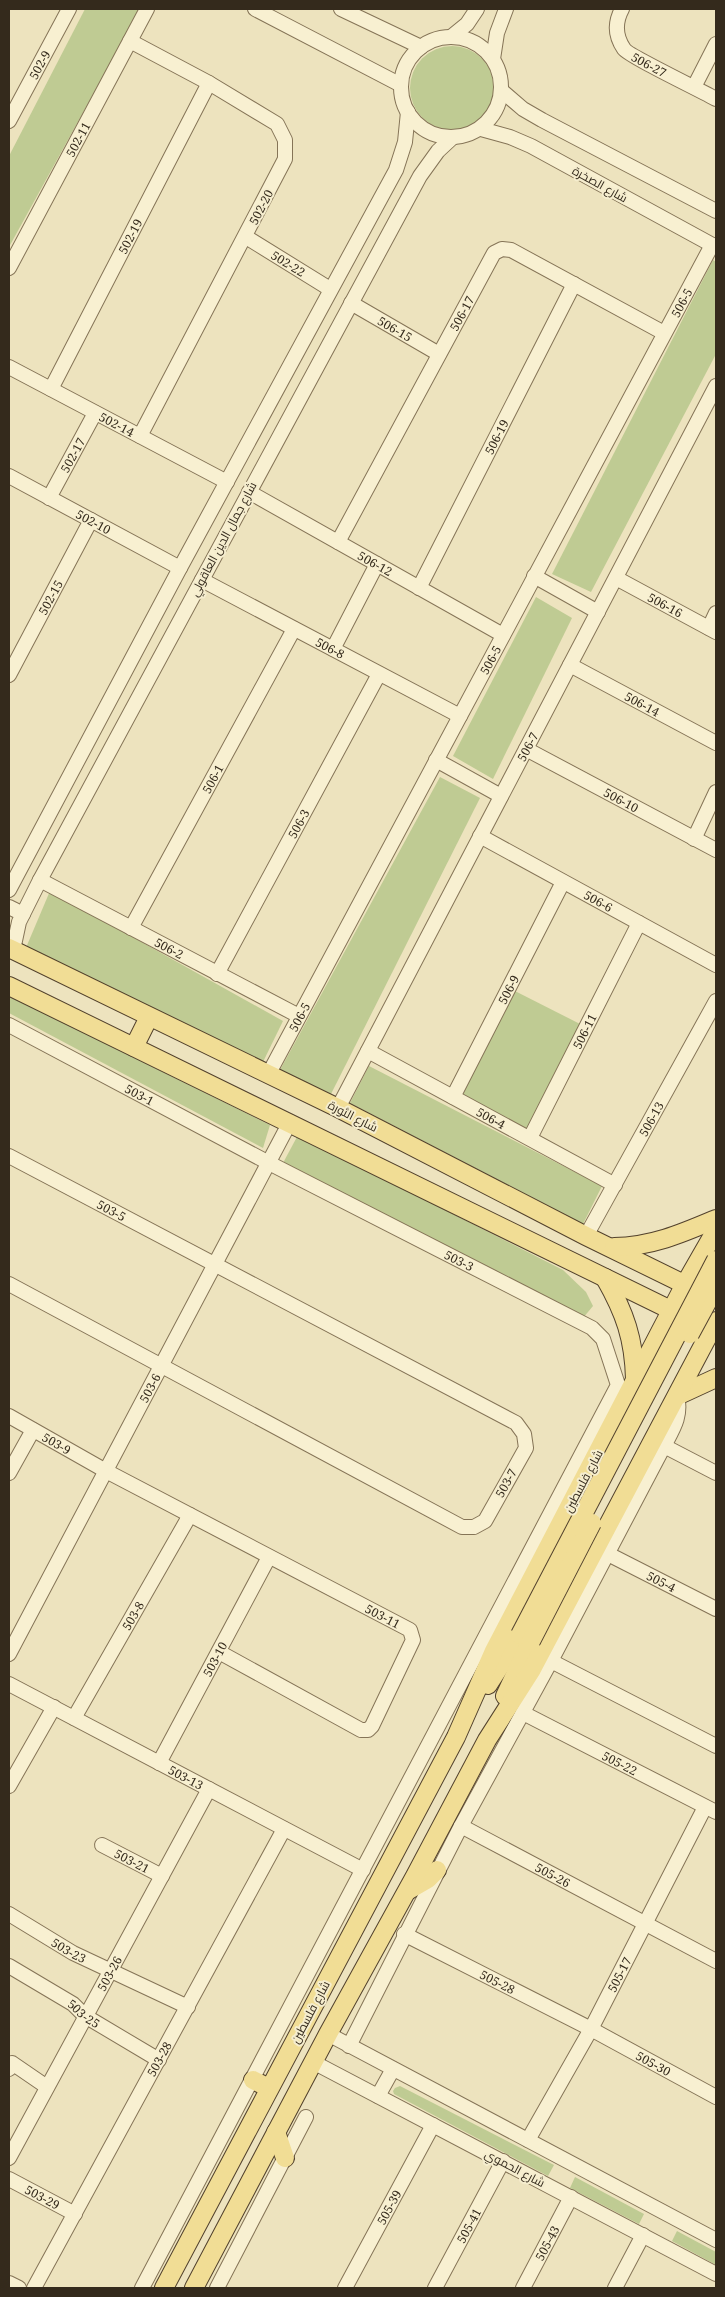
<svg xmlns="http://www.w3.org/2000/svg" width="725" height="2297" font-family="'Noto Serif',Cairo,serif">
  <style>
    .green { fill: #bfcb93 }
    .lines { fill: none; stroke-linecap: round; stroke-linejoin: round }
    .minor-casing { stroke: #857457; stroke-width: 16 }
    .major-casing { stroke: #52412c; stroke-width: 20 }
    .minor { stroke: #f8f0d1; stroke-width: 14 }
    .major { stroke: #f1dd95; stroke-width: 18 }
    .major-bridge-casing { stroke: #52412c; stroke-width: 20; stroke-linecap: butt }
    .major-bridge { stroke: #f1dd95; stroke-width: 18 }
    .labels { text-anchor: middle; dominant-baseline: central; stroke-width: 4; stroke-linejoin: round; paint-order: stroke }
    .street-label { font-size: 12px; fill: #342a1c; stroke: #f5edce }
  </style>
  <rect width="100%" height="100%" fill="#ede3be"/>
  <g class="green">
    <polygon points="85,9 140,9 9,247 9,156"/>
    <circle cx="452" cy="88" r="42"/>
    <polygon points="713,260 716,262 716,354 591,592 552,574"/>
    <polygon points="536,597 572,618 493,779 453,756"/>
    <polygon points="440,777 480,798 331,1094 280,1070"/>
    <polygon points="50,891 283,1021 262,1064 25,950"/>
    <polygon points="509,988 586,1027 530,1138 453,1097"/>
    <polygon points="9,996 270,1125 263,1148 9,1013"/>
    <polygon points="369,1066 602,1186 583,1224 350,1103"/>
    <polygon points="298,1135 563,1270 586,1292 593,1306 583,1318 283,1163"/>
    <polygon points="400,2086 554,2165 548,2176 394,2094 393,2091 395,2088"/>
    <polygon points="575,2177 644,2214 639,2224 570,2188"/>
    <polygon points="677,2231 716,2252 716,2265 672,2241"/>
  </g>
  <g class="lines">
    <g class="minor-casing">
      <g id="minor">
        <polyline points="255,9 401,85"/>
        <polyline points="341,9 421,47"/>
        <path id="s1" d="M622,9C615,22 615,36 624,49C629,56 702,91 716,99"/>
        <circle cx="451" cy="87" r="50"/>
        <polyline points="451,37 467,24 477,9"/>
        <polyline points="130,41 209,83 277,124 285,140 285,159 140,436"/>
        <polyline points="493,59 497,33 506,9"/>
        <polyline points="694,87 716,44"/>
        <polyline points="502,91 523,109 542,120 716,211"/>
        <path id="s2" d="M9,121L69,9"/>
        <polyline points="481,129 510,137 531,146 716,247"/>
        <path id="s3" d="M246,237L330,289"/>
        <path id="s4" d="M9,268L147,9"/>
        <path id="s5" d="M351,303L439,354"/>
        <path id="s6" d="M9,367L227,482"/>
        <path id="s7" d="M51,389L209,83"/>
        <path id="s8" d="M9,476L180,568"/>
        <path id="s9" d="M249,492L503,635"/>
        <path id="s10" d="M49,498L95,413"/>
        <path id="s11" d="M338,542L494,253L502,249L511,250L664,333"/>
        <polyline points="534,576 598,612"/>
        <path id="s12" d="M616,578L716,632"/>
        <path id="s13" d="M202,580L460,716"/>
        <path id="s14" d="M419,588L574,284"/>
        <polyline points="709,628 716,613"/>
        <polyline points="333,649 377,564"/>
        <path id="s15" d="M570,665L716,743"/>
        <path id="s16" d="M9,675L91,520"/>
        <path id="s17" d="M526,749L716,850"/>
        <polyline points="436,760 501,796"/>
        <path id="s18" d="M480,836L716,965"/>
        <polyline points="694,839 716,792"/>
        <path id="s19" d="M40,880L299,1016"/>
        <polyline points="9,890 180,568 396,170 405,142 408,112"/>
        <polyline points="9,907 23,914"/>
        <path id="s20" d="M131,928L294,629"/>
        <polyline points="13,950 19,922 40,880 420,176 438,151 452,138"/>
        <path id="s21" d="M217,974L379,674"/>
        <path id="s22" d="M9,1025L269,1163L592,1328L603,1339L618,1385L142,2288"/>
        <path id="s23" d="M368,1051L615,1185"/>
        <path id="s24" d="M268,1075L712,245"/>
        <path id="s25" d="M453,1097L563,882"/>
        <path id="s26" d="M338,1108L716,386"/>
        <path id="s27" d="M530,1138L639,923"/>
        <path id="s28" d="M9,1156L516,1423L524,1434L526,1448L485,1521L474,1527H462L9,1284"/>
        <path id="s29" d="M586,1236L716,1001"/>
        <path id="s30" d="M9,1416L106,1471L410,1630L413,1640L372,1726L368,1730H361L219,1652"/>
        <polyline points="664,1446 716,1473"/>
        <polyline points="9,1473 33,1430"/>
        <path id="s31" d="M608,1554L716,1609"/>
        <path id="s32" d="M9,1654L290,1122"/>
        <polyline points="551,1661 716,1746"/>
        <path id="s33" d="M9,1684L363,1870"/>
        <path id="s34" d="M523,1713L716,1812"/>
        <path id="s35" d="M74,1718L190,1515"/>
        <path id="s36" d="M159,1763L269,1557"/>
        <polyline points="9,1786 54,1707"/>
        <path id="s37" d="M461,1826L716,1961"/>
        <path id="s38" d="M102,1845L162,1876"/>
        <path id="s39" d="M9,1914L73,1953L188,2007"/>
        <path id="s40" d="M404,1934L591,2029L716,2097"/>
        <path id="s41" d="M9,1966L73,2004L85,2016L159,2060"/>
        <polyline points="328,2034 716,2240"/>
        <path d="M349,2046L461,1826L551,1661L664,1446C673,1429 682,1416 677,1396"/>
        <polyline points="313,2062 716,2274"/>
        <polyline points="9,2069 12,2063 47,2087"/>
        <polyline points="378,2096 393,2069"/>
        <path id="s42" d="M528,2140L591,2029L705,1807"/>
        <path id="s43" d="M9,2158L209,1789"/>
        <path id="s44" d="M9,2179L75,2214"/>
        <polyline points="9,2283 19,2288"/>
        <path id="s45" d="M34,2288L284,1829"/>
        <polyline points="217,2288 306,2117"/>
        <path id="s46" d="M345,2288L433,2125"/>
        <path id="s47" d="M435,2288L503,2161"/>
        <path id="s48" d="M523,2288L571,2197"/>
        <polyline points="615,2288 643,2235"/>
      </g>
    </g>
    <g class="major-casing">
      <g id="major">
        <polyline points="9,948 338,1108 586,1236 694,1289"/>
        <polyline points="9,986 681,1315"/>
        <polyline points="134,1047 149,1017"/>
        <path d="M614,1247C651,1247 683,1233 716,1219"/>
        <path d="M605,1278C625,1313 634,1339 635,1379"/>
        <polyline points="677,1396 716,1378"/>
        <polyline points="488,1685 520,1635"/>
        <polyline points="505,1696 531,1641"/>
        <polyline points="409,1890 428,1879 437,1870"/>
        <polyline points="253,2080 269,2088"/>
        <polyline points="276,2132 285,2158"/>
        <polyline points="164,2288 456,1737 494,1651 685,1284 716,1230"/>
        <polyline points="194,2288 328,2034 415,1876 487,1740 531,1671 716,1321"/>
      </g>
    </g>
    <use href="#minor" class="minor"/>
    <use href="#major" class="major"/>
    <g class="major-bridge-casing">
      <g id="major-bridge">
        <polyline points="690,1334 716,1286"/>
        <polyline points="520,1635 716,1260"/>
        <polyline points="531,1641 592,1523"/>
      </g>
    </g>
    <use href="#major-bridge" class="major-bridge"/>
  </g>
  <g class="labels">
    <g class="street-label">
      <text stroke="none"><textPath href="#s1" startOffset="72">506-27</textPath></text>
      <text stroke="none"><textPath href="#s2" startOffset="64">502-9</textPath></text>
      <text stroke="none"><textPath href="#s4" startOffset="146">502-11</textPath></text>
      <text transform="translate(600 184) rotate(29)">شارع الصخرة</text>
      <text transform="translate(261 207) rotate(-63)">502-20</text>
      <text stroke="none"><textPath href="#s7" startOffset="172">502-19</textPath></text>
      <text stroke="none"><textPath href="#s3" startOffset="50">502-22</textPath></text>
      <text stroke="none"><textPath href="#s24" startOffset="876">506-5</textPath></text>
      <text stroke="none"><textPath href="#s11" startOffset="260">506-17</textPath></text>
      <text stroke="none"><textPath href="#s5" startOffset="51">506-15</textPath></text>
      <text stroke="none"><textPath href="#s6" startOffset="122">502-14</textPath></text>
      <text stroke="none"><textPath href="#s14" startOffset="170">506-19</textPath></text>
      <text stroke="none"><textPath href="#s10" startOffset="49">502-17</textPath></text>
      <text stroke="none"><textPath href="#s8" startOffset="96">502-10</textPath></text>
      <text transform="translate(223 539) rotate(-62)">شارع جمال الدين العاقولي</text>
      <text stroke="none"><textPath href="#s9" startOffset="145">506-12</textPath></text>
      <text stroke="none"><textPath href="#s16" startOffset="88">502-15</textPath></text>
      <text stroke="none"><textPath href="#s12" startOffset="56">506-16</textPath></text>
      <text stroke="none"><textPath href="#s13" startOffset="145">506-8</textPath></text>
      <text stroke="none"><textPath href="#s24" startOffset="471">506-5</textPath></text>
      <text stroke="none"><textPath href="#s15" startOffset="82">506-14</textPath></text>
      <text stroke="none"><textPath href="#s26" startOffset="408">506-7</textPath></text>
      <text stroke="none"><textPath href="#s20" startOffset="170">506-1</textPath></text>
      <text stroke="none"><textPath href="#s17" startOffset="108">506-10</textPath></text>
      <text stroke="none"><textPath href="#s21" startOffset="171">506-3</textPath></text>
      <text stroke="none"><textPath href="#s18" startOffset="135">506-6</textPath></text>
      <text stroke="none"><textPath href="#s19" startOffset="146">506-2</textPath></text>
      <text stroke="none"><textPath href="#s25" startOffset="121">506-9</textPath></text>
      <text stroke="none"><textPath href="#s24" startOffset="66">506-5</textPath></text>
      <text stroke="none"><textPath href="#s27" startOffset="120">506-11</textPath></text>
      <text stroke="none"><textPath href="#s22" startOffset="148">503-1</textPath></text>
      <text transform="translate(353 1116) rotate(27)">شارع الثورة</text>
      <text stroke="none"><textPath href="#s23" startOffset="140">506-4</textPath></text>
      <text stroke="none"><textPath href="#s29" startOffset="134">506-13</textPath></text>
      <text stroke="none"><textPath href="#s28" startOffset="116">503-5</textPath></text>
      <text stroke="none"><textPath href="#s22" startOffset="508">503-3</textPath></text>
      <text stroke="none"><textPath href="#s32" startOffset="301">503-6</textPath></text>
      <text stroke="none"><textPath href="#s30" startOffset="55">503-9</textPath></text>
      <text transform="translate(583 1481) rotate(-62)">شارع فلسطين</text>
      <text transform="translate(506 1483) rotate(-61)">503-7</text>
      <text stroke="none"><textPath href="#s31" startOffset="60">505-4</textPath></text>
      <text stroke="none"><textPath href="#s35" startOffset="118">503-8</textPath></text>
      <text stroke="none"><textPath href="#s30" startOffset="424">503-11</textPath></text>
      <text stroke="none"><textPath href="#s36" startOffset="118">503-10</textPath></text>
      <text stroke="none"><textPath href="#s34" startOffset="109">505-22</textPath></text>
      <text stroke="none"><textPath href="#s33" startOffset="200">503-13</textPath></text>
      <text stroke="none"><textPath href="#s38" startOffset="34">503-21</textPath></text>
      <text stroke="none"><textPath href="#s37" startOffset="104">505-26</textPath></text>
      <text stroke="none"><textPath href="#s39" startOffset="70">503-23</textPath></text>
      <text stroke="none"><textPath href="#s43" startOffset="210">503-26</textPath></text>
      <text stroke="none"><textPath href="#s42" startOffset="189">505-17</textPath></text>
      <text stroke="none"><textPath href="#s40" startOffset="105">505-28</textPath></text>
      <text transform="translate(310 2012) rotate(-62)">شارع فلسطين</text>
      <text stroke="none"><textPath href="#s41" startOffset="89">503-25</textPath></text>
      <text stroke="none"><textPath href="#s45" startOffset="261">503-28</textPath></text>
      <text stroke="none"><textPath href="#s40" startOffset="281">505-30</textPath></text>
      <text transform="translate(515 2168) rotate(28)">شارع الحموي</text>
      <text stroke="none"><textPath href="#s44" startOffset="38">503-29</textPath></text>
      <text stroke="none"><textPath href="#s46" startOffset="92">505-39</textPath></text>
      <text stroke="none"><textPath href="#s47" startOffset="71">505-41</textPath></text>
      <text stroke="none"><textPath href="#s48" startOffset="51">505-43</textPath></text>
    </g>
  </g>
  <rect width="725" height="2297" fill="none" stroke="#342a1c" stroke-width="20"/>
</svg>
